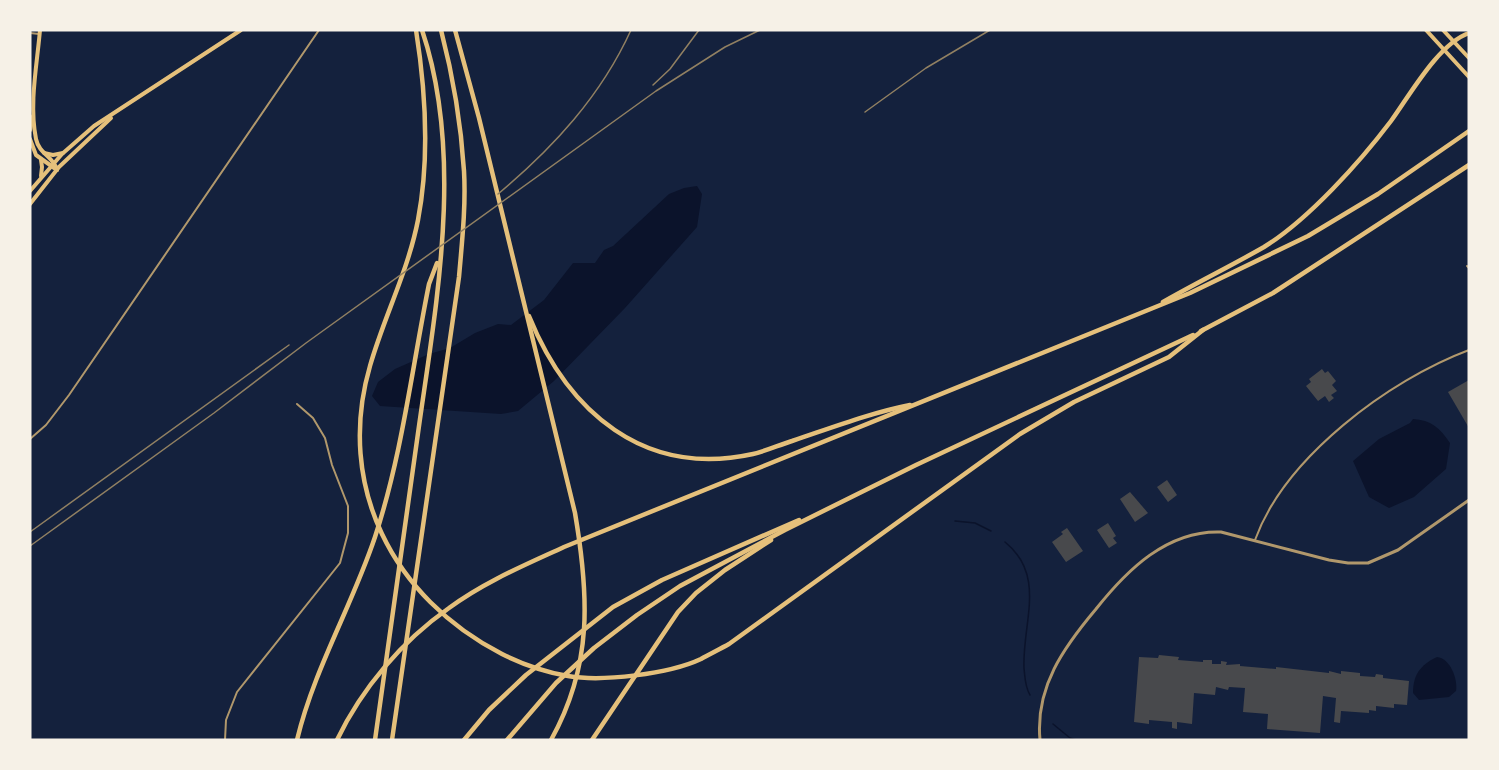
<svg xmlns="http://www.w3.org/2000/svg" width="1499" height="770" font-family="Roboto,sans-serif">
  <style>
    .water { fill: #0b132b }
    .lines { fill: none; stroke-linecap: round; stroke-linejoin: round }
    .stream { stroke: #0b132b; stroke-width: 1.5 }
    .building { fill: #48494c }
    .minor { stroke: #b1986c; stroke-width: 2 }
    .tertiary { stroke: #b1986c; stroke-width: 3 }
    .secondary { stroke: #e5c07b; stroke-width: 4 }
    .primary { stroke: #e5c07b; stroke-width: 4 }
    .motorway { stroke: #e5c07b; stroke-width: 4.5 }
    .rail { stroke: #918062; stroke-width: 1.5 }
  </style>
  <rect width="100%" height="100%" fill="#14213d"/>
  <g class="water">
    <polygon points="697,186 702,194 697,227 625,308 554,381 518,411 501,414 380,406 372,396 378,382 395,369 429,354 450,348 475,333 498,324 511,325 544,300 573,263 595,263 604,250 613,246 669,194 684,188"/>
    <path d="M1413,419C1431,420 1440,428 1450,443L1446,469L1414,497L1389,508L1369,497L1353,461L1379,439L1410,423Z"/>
    <path d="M1437,657C1450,658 1458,679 1456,691L1449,697L1419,700L1413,693C1413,675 1420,665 1437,657Z"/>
  </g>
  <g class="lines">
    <g class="stream">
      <polyline points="955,521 975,523 991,531"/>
      <path d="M1005,542C1047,576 1022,623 1024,668C1025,678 1025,687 1030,695"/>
      <polyline points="1053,724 1070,738 1076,740"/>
    </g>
  </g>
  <g class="building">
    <polygon points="1322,369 1325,373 1328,371 1336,381 1332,385 1337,391 1331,395 1334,398 1329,402 1325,396 1318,401 1306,386 1311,382 1309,379"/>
    <polygon points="1469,380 1469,428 1448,392"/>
    <polygon points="1167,480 1177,495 1168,502 1157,487"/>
    <polygon points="1130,492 1148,513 1135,522 1120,499"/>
    <polygon points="1108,523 1116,536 1113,538 1117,543 1109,548 1097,530"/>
    <polygon points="1067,528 1083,551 1066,562 1052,542 1063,534 1061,532"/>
    <polygon points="1159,655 1179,657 1178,660 1203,662 1203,660 1212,660 1212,664 1221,664 1221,661 1227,662 1226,665 1240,664 1240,666 1276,669 1276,667 1329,673 1329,671 1341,674 1341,671 1360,673 1360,676 1375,677 1376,674 1383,675 1383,678 1409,681 1407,705 1394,704 1394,708 1376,706 1376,711 1369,710 1369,713 1341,711 1340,723 1334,722 1336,698 1323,696 1320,733 1267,729 1268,714 1243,712 1245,688 1229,687 1228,690 1216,687 1215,695 1194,693 1192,724 1177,722 1177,729 1172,728 1172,722 1149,720 1149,724 1134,722 1139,657 1158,658"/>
  </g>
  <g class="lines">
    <g class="minor">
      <polyline points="30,33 39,34"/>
      <polyline points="1467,266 1469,268"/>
      <polyline points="30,439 46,425 69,395 319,30"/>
      <path d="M1255,540C1285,457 1389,380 1469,350"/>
      <polyline points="225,740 226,720 237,692 340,563 348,533 348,506 332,465 325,438 313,418 297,404"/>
    </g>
    <path class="tertiary" d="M1040,740C1035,687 1064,647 1096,609C1127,570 1167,530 1221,532L1329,560L1348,563H1368L1398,550L1469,500"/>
    <g class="secondary">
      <path d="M40,30C37,65 29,104 36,139C39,154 54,157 57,170"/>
      <polyline points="30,130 33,116"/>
      <polyline points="30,139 36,155 57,170"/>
      <polyline points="44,153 53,155 63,153"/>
      <polyline points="41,160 42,167 41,176"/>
      <polyline points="30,191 62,154 94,126 241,30"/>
      <polyline points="30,204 59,167 111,118"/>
    </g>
    <g class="primary">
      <polyline points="1426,30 1469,77"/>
      <polyline points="1443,30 1469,58"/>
    </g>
    <g class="motorway">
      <path d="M416,30C426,93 430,157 418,220C408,271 384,317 370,366C335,486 393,598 502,654C522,664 545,672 568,676C602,682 669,674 701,659C710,654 720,649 729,644L1020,434L1074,402L1169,357L1203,330"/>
      <path d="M455,30L479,118L575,513C589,595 593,665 551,740"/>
      <path d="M1163,302C1196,283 1231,266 1264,247C1308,220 1360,162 1391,121C1410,95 1438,44 1469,33"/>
      <path d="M529,316C568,412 644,478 753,454C766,451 779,445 792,441C831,428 870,413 910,405"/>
      <polyline points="1201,331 1273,293 1469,165"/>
      <path d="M297,740C314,669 352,606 375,537C402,455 412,368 429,284L437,263"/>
      <path d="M337,740C362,688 402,641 449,608C484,582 525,565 564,547L1190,293L1308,236L1378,194L1469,131"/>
      <path d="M375,740C390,635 405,530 419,426C437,299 464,155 422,30"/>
      <path d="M392,740L459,277C462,242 466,206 464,171C461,123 453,76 441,30"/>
      <polyline points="464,740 489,710 526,675 613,607 662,580 799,520"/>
      <polyline points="507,740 556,683 594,648 637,615 680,586 785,530 916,465 1193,335"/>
      <polyline points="592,740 678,612 696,593 725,570 771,540"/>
    </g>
    <g class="rail">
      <polyline points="653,85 670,69 699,30"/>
      <polyline points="865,112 926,68 990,30"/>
      <path d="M498,194C553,148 601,96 631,30"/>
      <polyline points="30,532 289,345"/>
      <polyline points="30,546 214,413 306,343 656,91 725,47 760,30"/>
    </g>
  </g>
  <rect width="1499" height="770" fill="none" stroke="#f6f1e7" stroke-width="63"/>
</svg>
